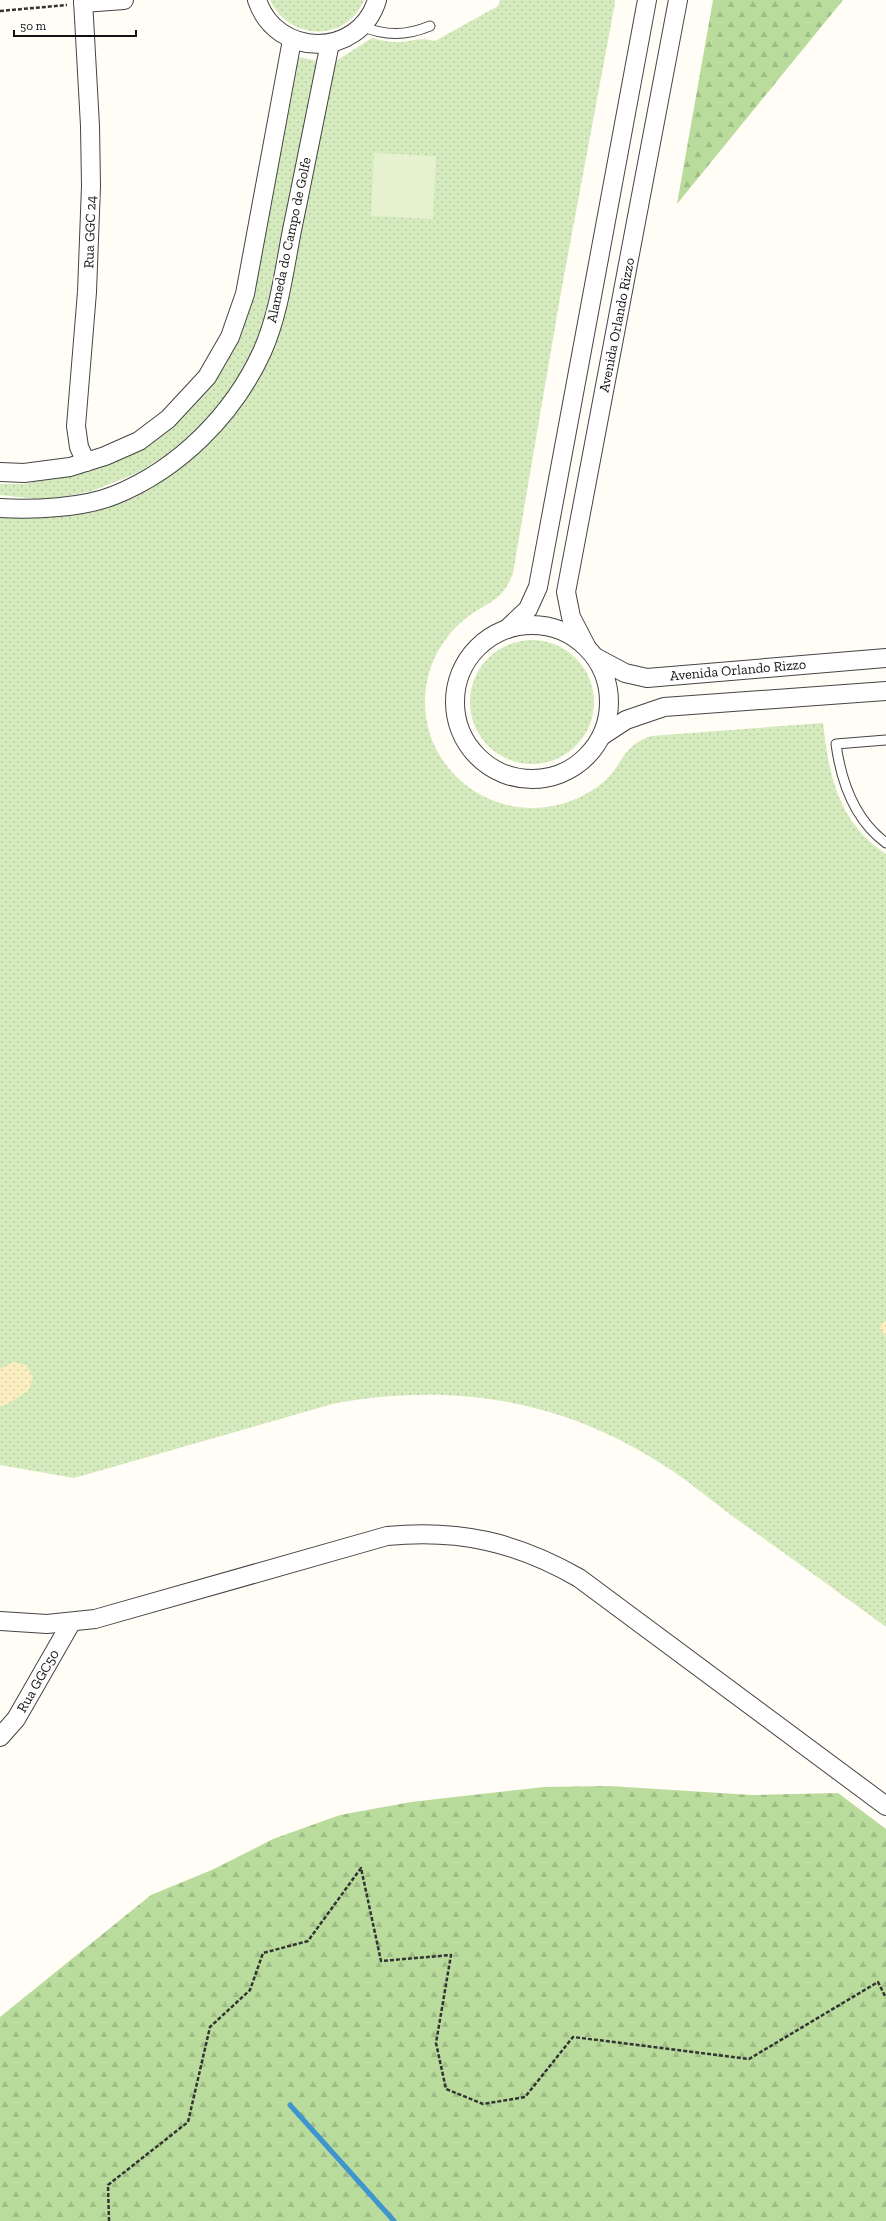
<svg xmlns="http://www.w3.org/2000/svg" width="886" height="2221" font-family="'Zilla Slab',serif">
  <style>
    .grass { fill: url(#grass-dots) }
    .forest { fill: url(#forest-firs) }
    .sand { fill: url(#sand-dots) }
    .pitch { fill: #e6f2cf }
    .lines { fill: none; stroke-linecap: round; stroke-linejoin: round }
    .stream { stroke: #3f96cf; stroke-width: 5 }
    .service-casing { stroke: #444; stroke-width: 11 }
    .minor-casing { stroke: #444; stroke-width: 20 }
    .path { stroke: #333; stroke-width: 2.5; stroke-dasharray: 4 2; stroke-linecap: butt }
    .service { stroke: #fff; stroke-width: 9 }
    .minor { stroke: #fff; stroke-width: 18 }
    .labels { text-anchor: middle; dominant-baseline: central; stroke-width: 4; stroke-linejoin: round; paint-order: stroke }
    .street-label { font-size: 14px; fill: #111; stroke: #fff }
  </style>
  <defs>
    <pattern id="grass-dots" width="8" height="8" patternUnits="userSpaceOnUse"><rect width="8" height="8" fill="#d5ebbd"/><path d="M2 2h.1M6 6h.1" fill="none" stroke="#b6c8a1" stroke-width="1.8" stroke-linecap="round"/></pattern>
    <pattern id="forest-firs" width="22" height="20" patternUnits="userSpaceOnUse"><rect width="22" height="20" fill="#b9dc9c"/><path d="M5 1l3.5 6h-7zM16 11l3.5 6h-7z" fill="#9ebc85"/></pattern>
    <pattern id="sand-dots" width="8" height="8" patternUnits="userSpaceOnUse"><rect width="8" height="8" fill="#fbeec1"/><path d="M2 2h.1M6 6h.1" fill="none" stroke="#d6cba5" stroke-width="1.8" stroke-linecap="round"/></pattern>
  </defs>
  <rect width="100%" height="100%" fill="#fffdf5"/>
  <g class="grass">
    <path d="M270,0H364C346,43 289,41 270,0Z"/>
    <path d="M500,0H615V3L561,292L513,573C503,602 486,602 465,619C452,629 442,643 435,657C420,688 422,727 440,756C476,814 553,825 605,781C624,763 622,746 651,736L823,723C829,776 838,822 886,854V1627C836,1590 786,1554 735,1518C708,1498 682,1475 652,1458C554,1398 449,1383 336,1403L74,1478L0,1465V518H36L62,515L159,480L275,343L289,292L333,63L372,38C381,40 390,43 400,42C416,41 419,37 435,41L498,6Z"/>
    <polygon points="294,56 317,61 272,296 258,340 237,382 209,419 175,450 135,474 92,491 47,500 0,495 0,484 25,484 118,459 227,355"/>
    <circle cx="532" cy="702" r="62"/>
  </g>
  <g class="forest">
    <polygon points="713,0 843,0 677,204"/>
    <polygon points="609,1786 752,1795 838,1793 886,1829 886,2221 0,2221 0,2017 151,1895 214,1869 273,1839 340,1815 411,1802 544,1787"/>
  </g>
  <g class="sand">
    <polygon points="886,1320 886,1337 880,1329 881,1324"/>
    <polygon points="13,1362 26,1365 33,1377 29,1390 6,1405 0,1406 0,1369"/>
  </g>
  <polygon class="pitch" points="374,153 436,156 433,219 371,216"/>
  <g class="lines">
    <polyline class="stream" points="290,2105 394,2221"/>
    <g class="service-casing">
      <g id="service">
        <path d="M361,26C385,36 406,36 430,26"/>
        <path d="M886,740L836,744C841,781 855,820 886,843"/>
      </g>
    </g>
    <g class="minor-casing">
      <g id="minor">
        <polyline points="83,0 90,126 91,186 87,292 76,426 79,447 86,462"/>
        <path d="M257,0C276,58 359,59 377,0"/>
        <polyline points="83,3 124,0"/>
        <polyline points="0,472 24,473 70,467 105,456 139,441 168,419 207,377 230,337 245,294 292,40"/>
        <path d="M0,508C34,510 83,508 115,495C179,469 233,415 262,352C279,314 284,271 292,230C305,168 317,106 330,43"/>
        <circle cx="532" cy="702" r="77"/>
        <polyline points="507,629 528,609 538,587 647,0"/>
        <polyline points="586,646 571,617 566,592 678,0"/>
        <polyline points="595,657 625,673 647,678 886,658"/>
        <polyline points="603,735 626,720 664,707 886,691"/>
        <path d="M0,1621L47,1624L95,1619L387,1536C459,1529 516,1542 579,1578L886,1806"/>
        <polyline points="0,1737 16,1719 71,1623"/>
      </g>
    </g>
    <g class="path">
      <polyline points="0,11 67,5"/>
      <polyline points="109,2221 108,2185 188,2122 210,2027 250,1990 263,1953 308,1941 361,1868 381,1961 451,1955 436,2043 446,2089 483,2104 525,2097 573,2037 749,2059 878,1982 886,1998"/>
    </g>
    <use href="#service" class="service"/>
    <use href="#minor" class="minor"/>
  </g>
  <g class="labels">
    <g class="street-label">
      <text transform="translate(90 232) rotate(-88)">Rua GGC 24</text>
      <text transform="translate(289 240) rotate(-78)">Alameda do Campo de Golfe</text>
      <text transform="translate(617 325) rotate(-79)">Avenida Orlando Rizzo</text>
      <text transform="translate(738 670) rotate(-5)">Avenida Orlando Rizzo</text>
      <text transform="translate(38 1681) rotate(-60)">Rua GGC50</text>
    </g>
  </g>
  <path d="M14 30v6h122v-6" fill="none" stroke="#111111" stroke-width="2"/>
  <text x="20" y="30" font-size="12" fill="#111111" stroke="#ffffff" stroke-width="3" paint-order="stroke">50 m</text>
</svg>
